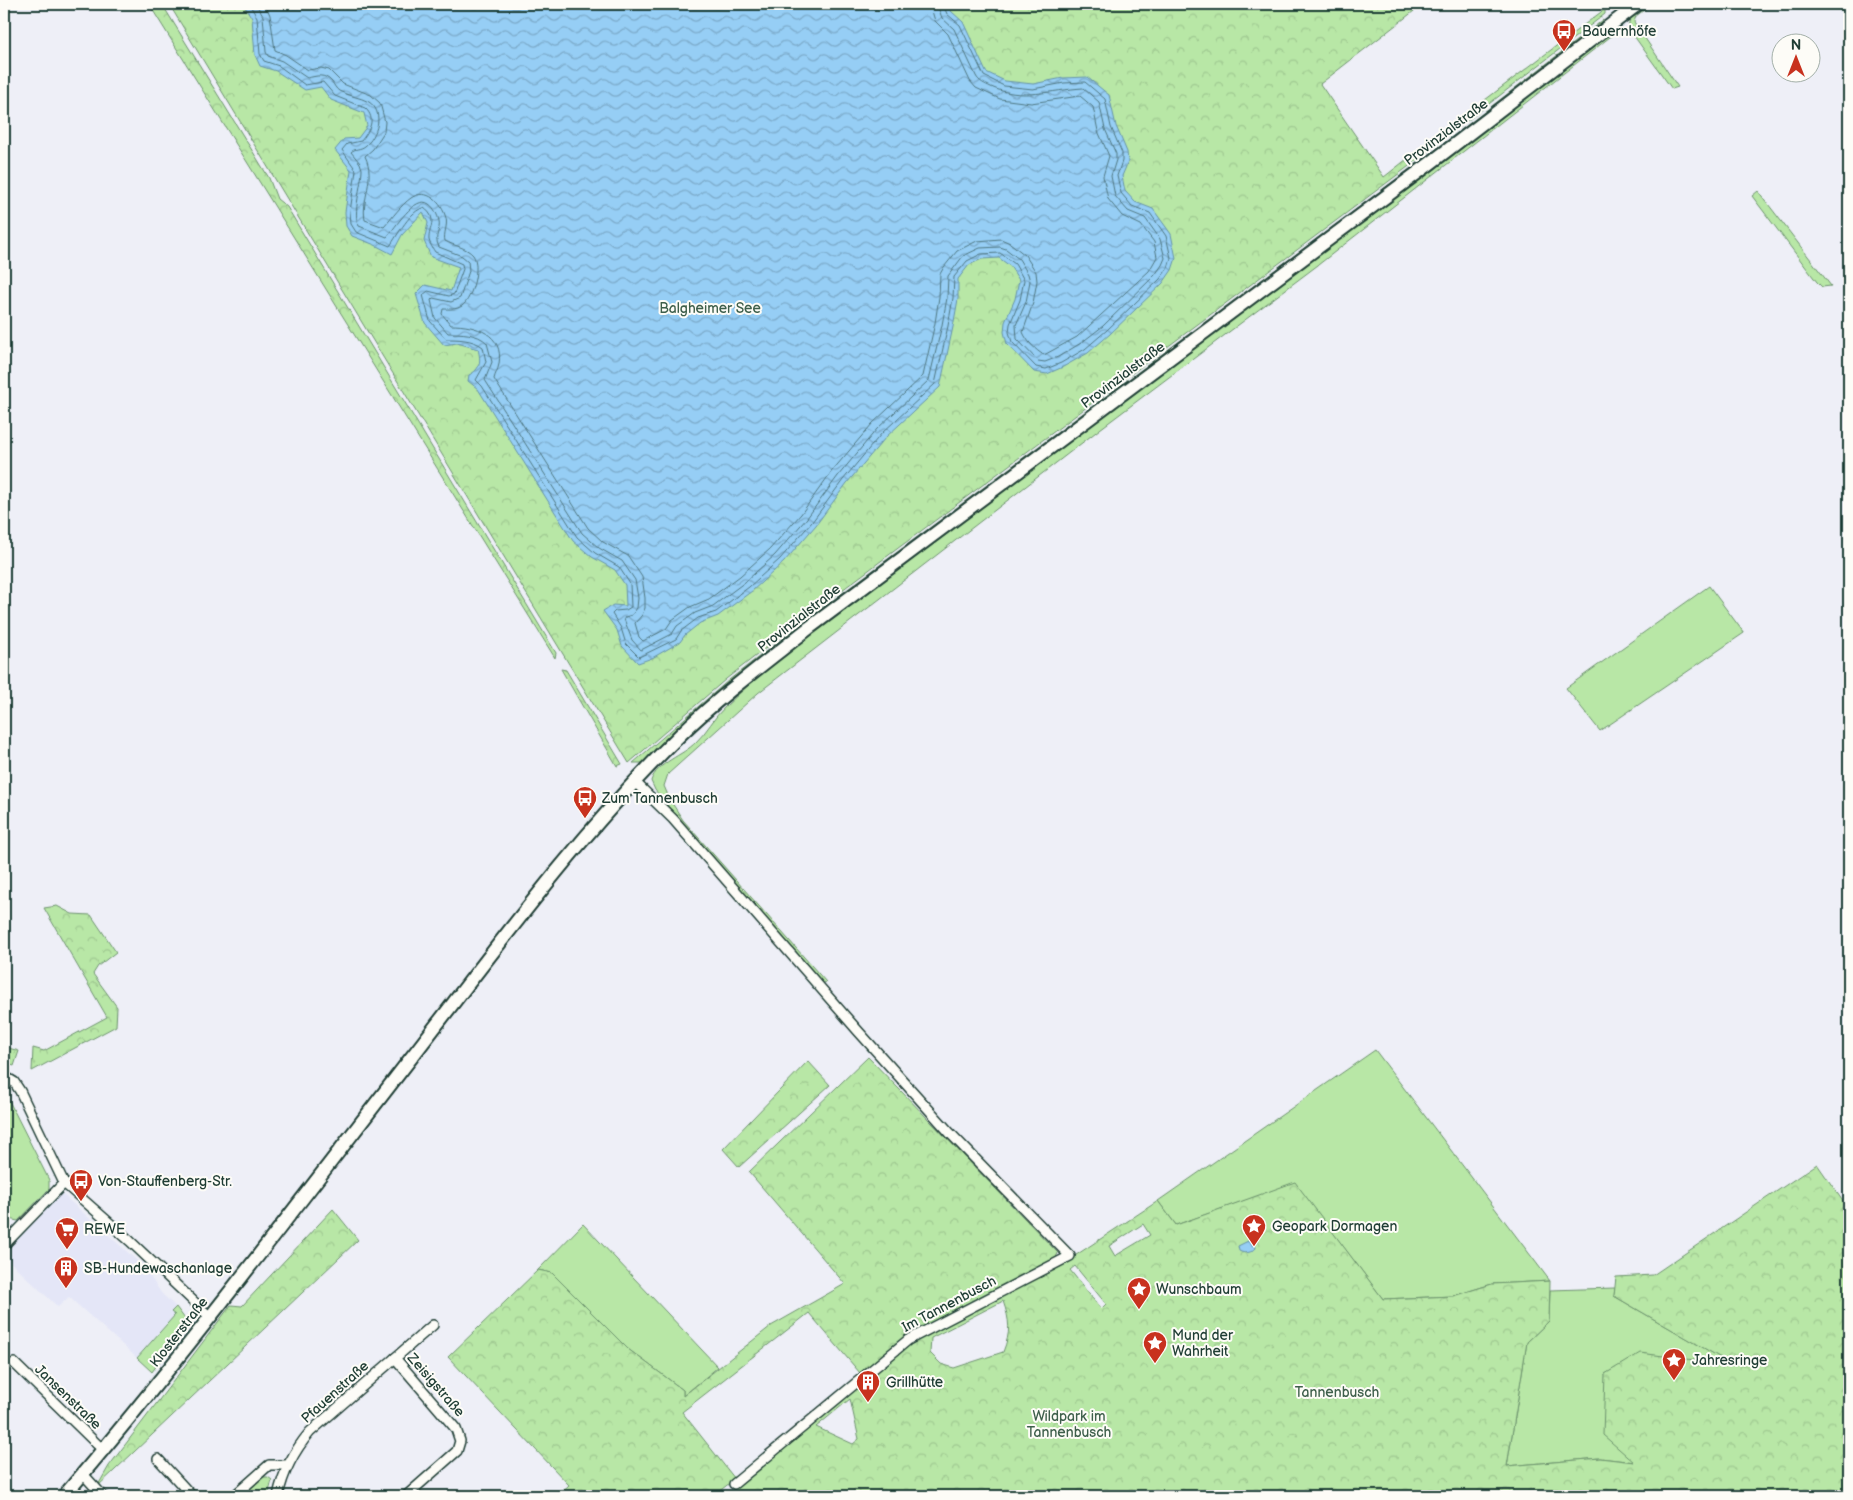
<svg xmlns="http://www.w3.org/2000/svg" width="1853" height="1500" font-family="'Balsamiq Sans',sans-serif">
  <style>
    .built { fill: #e4e6f7 }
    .grass { fill: #b8e7a6; stroke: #6c926d }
    .forest { fill: url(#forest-crowns); stroke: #6c926d; fill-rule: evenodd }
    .water { fill: url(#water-waves); stroke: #6694a8 }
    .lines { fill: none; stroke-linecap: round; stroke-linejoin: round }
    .shore { stroke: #4f7781; stroke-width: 1 }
    .minor-casing { stroke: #1f3d34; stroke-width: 12 }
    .secondary-casing { stroke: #1f3d34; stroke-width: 16 }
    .minor { stroke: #fdfcf7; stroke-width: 9 }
    .secondary { stroke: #fdfcf7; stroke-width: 12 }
    .labels { text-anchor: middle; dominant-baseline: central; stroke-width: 4; stroke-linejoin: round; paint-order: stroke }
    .poi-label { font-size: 14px; fill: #1f3d34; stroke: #fdfcf7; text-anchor: start }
    .street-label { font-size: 14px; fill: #1f3d34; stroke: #fdfcf7 }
    .park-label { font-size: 14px; fill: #3e5f4b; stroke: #fdfcf7 }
  </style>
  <defs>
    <pattern id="forest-crowns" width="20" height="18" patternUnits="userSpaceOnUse" patternTransform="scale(1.25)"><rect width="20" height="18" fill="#b8e7a6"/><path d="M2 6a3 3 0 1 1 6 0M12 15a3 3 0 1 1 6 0" fill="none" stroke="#9ec790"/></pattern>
    <pattern id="water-waves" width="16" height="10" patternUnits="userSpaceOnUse" patternTransform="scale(1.25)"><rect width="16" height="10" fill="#96cef5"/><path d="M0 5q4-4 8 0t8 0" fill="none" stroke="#7aa8c7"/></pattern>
  </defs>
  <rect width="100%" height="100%" fill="#eeeff7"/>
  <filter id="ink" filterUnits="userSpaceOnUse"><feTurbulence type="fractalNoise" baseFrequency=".02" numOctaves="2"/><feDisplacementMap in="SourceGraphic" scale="10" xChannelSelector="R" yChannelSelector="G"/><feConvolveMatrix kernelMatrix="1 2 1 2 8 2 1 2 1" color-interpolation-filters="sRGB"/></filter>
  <g filter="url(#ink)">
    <polygon class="built" points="58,1194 62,1194 142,1265 162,1294 176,1307 172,1312 175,1315 137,1358 69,1297 58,1307 4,1256 4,1251"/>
    <g class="grass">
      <path d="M1646,4H1652L1636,16L1634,22L1678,87L1672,89L1629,29C1627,16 1636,11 1646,4Z"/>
      <polygon points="1605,9 1605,14 1423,155 1419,150"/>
      <polygon points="1603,20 1601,25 1437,152 1430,154"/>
      <path d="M1611,30H1619L1318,265L1100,429L758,693L668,774L664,786L670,800L683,820L826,982L822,984L682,823L655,790L651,781C657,762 683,756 696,742C707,732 714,717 725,707C753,680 783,656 812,632Z"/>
      <polygon points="1418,163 1420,165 673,734 643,763 633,763 729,680 805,621"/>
      <polygon points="1758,191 1831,286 1822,287 1817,282 1752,196"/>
      <polygon points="1709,586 1744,633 1600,731 1566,688"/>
      <polygon points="1375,1050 1550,1281 1492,1284 1453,1296 1383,1299 1295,1183 1176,1225 1158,1201"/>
      <polygon points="4,1091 49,1180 49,1189 18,1221 4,1218"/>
      <polygon points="583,1224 718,1367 683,1396 683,1390 628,1349 552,1273 538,1270"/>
      <polygon points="1615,1288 1614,1296 1735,1366 1615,1369 1605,1374 1635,1462 1600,1458 1507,1466 1527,1342 1549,1321 1550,1290"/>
      <polygon points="176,1307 185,1319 185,1326 152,1372 137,1358 175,1315 171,1312"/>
      <polygon points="263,1477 268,1477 272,1480 268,1496 256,1496 250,1489"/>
    </g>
    <g class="forest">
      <polygon points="149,4 162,4 269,178 277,199 287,207 556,653 555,658"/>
      <polygon points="169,4 1423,4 1320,84 1384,177 1416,152 1420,158 802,620 726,679 629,763"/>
      <polygon points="561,669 566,670 622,764 617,766"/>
      <polygon points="57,906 72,914 91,915 116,952 98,966 93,974 117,1007 116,1026 32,1071 33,1048 44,1051 107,1017 44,908"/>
      <polygon points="4,1044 5,1047 19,1051 14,1066 4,1062"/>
      <polygon points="868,1057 1058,1253 1055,1260 903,1339 860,1373 809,1313 682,1412 735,1479 713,1496 557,1496 569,1485 448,1357 538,1270 552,1273 628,1349 683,1390 683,1396 771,1326 845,1284 749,1172"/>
      <polygon points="808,1061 830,1085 739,1167 723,1149"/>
      <path d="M1817,1164L1849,1210V1496H725L911,1344L1061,1265L1158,1201L1176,1225L1295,1182L1383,1299L1453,1296L1492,1284L1550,1281L1549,1321L1527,1342L1507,1466L1600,1458L1634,1462L1603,1435L1605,1374L1640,1353L1733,1365L1614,1296L1616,1277L1653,1275ZM1143,1224L1150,1235L1115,1256L1109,1246ZM1075,1266L1106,1304L1101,1309L1070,1270ZM1003,1301C1010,1321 1011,1332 1003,1352L954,1368L941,1364L930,1353L931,1338ZM850,1399L859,1439L853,1444L816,1427Z"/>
      <polygon points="333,1209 358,1240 97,1487 109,1466 231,1305 242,1306"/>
    </g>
    <g class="water">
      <path d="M243,4H948L951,11L963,22L986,72L1005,81L1033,84L1063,78L1087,77L1109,95L1116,126L1127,152L1128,162L1122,176L1125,191L1135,202L1153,209L1171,234L1176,258L1172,270L1163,283L1110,334L1088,353L1063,367L1047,374L1034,372L1007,344L1004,332L1005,322L1015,299L1019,280L1010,266L999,258L982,259L969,265L958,279V299L953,327L940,387L886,437L847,483L816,525L784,562L752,591L718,616L700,623L685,635L680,642L652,658L638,663L622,646L617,630L603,611L613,605L626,606L625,585L615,570L592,557L573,541L478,389L468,381L469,375C481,369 481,361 478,349L457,343L444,345L425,323L416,294L425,285L451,291L459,267L431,257L424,241L428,223L423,212L402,235L392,254L375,245L352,236L346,226L345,212L351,170L335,150L344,139L358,138L367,126L364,113L331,100L321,87L305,90L276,71L260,66L255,55L252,18Z"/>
      <path d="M1250,1240L1254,1241L1256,1248C1252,1253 1244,1254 1239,1251L1238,1246Z"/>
    </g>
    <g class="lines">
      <g class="shore">
        <path d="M249,4L257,17L260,54L264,61L279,66L305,85L323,82L335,96L365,108C377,119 369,131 361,141L347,144L342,150L356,170L350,212L351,224L356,232L390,246C397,236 411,209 424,208C439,219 428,228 429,240C430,244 433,249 435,252L462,264L463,269L454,294L449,296L428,291L423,295L430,321L446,339C457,339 473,339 483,347L486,362L476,380L482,386L577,537L595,553L619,567L630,584L631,607L626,610L615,611L612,614L621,628L626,644L639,657L676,639L681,631L698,618L716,612L749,587L780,559L812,522L843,480L882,433L935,384L948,326L953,298L954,277L967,261L981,254L1000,253L1015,264L1024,280L1020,300L1010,324L1009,332L1012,342L1036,367L1046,369L1061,363L1085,349L1107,330L1160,279L1168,268L1171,258L1166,236L1150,213L1132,206L1121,193L1117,176L1122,161V153L1111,127L1105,99L1085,82L1064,83L1033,89L1004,86L984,76L960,25L947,14L943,4"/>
        <path d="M256,4L263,16L266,52L268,56L282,61L307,78C317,76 324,73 332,82C334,85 336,89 339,91C348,96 360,97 369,102C385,112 377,137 365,146C360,150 355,148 351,152L360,163L362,169C362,184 352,214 359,226L387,237C395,228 415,194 429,204C434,207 438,216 439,221C441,232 433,235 439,247L462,256L468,261L469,271L460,298L451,302L433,298L431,300L435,318L448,333C460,333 478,333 487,343L492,362L485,380L582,533L599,548L622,561L635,580L638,598L637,608L632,615L625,617L624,619L632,640L641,650L672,634L677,626L695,613L713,606L745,582L775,555L807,518L838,476L877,429L929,380L942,325L947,298L948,276L963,256L980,248L1000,247L1006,249L1019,259L1028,274L1030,281L1026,302L1016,325L1017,339L1038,361L1045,362L1058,357L1081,343L1103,326L1155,275L1162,265L1165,258L1160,239L1145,218L1128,211L1115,196L1111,176L1116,160V154L1105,129L1099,102L1083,88C1051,90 1022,101 991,87C985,84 979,82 976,76L954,29L942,18L937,4"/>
        <path d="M265,4L270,15L275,50L286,55L308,70L321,68L329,70L343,84L371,95L380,103L385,122L384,132L373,149L365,156C376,179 361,198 365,220L384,227C392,218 401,205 411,198C427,187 442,203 446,218C448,226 443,234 445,241C454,246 466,247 473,255C481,266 472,299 462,306C456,310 449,309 443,309L442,314L451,325C476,325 504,334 499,364C498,370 495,374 494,379L588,528L603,542L628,556L642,577L645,598V608L642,615L635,623L639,637L643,641L666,629L672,620L690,607L709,599L740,576L770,549L801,514L832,471L872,424L923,376L935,323L939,297L940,274L944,267L957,251L977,241L1001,239L1010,243L1025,255L1036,272L1037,281L1033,303L1023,332C1026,340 1036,351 1044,355L1077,337L1149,271L1157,257L1154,242L1141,225L1122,216L1108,199L1103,176L1109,156L1098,131L1093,107L1080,96L1031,103L1000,99L976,88L970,81L948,34L935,21L930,4"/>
      </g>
      <g class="minor-casing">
        <g id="minor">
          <polyline points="635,782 673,819 859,1032 950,1133 1070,1256 908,1340 734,1484"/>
          <polyline points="4,1076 14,1082 20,1091 64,1183 130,1241 210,1317"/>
          <polyline points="4,1245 64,1183"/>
          <polyline points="395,1358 456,1429 460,1441 457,1451 406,1496"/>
          <polyline points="14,1363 104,1451"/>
          <polyline points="158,1459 192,1496"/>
          <polyline points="83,1474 103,1496"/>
          <polyline points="234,1496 269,1465 288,1465"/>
          <path d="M278,1496C283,1472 294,1451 310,1432L433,1325"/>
        </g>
      </g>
      <g class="secondary-casing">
        <path id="secondary" d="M64,1496C185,1354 297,1205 411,1058C497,947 580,833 680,735C720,696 766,662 809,628L1428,165L1638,4"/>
      </g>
      <use href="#minor" class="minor"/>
      <use href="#secondary" class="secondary"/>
    </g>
  </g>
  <defs>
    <g id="bus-pin" transform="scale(1.25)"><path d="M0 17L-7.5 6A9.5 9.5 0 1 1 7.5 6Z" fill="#c8321e" stroke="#fdfcf7"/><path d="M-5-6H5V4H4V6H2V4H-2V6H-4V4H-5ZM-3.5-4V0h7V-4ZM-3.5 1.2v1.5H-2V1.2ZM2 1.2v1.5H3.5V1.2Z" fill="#fff"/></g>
    <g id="sight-pin" transform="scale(1.25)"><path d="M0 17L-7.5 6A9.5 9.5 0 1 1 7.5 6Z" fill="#c8321e" stroke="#fdfcf7"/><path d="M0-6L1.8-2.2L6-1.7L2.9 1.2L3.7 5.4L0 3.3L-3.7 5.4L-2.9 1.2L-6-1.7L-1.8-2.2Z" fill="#fff"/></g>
    <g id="supermarket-pin" transform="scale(1.25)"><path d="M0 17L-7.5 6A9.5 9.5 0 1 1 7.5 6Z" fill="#c8321e" stroke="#fdfcf7"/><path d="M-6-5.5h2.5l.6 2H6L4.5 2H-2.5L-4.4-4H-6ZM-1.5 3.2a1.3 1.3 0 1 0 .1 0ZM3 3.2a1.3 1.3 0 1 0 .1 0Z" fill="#fff"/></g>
    <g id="building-pin" transform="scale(1.25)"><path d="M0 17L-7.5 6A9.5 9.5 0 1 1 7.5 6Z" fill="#c8321e" stroke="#fdfcf7"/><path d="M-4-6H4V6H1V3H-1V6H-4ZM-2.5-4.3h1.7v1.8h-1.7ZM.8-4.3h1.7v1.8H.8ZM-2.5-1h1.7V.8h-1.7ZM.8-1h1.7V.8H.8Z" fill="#fff"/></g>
  </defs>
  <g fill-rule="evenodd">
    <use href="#bus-pin" x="1564" y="31"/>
    <use href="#bus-pin" x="585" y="798"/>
    <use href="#bus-pin" x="81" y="1181"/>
    <use href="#sight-pin" x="1254" y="1226"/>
    <use href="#supermarket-pin" x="67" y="1229"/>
    <use href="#building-pin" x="66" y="1268"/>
    <use href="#sight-pin" x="1139" y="1289"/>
    <use href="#sight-pin" x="1155" y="1343"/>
    <use href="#sight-pin" x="1674" y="1360"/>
    <use href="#building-pin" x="868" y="1382"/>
  </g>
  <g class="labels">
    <g class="poi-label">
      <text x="1582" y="31">Bauernhöfe</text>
      <text x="602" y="798">Zum Tannenbusch</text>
      <text x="98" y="1181">Von-Stauffenberg-Str.</text>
      <text x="1272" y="1226">Geopark Dormagen</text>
      <text x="84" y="1229">REWE</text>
      <text x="84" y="1268">SB-Hundewaschanlage</text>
      <text x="1156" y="1289">Wunschbaum</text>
      <text x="1172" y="1335">Mund der<tspan x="1172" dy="16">Wahrheit</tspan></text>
      <text x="1692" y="1360">Jahresringe</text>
      <text x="886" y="1382">Grillhütte</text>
    </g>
    <g class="street-label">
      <text transform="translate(1446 132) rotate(-37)">Provinzialstraße</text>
      <text transform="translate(1123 375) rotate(-37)">Provinzialstraße</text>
      <text transform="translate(799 618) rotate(-38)">Provinzialstraße</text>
      <text transform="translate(949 1304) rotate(-28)">Im Tannenbusch</text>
      <text transform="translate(179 1332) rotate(-52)">Klosterstraße</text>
      <text transform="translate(436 1385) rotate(49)">Zeisigstraße</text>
      <text transform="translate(335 1392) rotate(-42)">Pfauenstraße</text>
      <text transform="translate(68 1397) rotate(44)">Jansenstraße</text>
    </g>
    <g class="park-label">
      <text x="710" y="308">Balgheimer See</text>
      <text x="1337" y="1392">Tannenbusch</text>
      <text x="1069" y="1416">Wildpark im<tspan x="1069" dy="16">Tannenbusch</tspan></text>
    </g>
  </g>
  <rect width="1853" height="1500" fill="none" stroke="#fdfcf7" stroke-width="20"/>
  <rect x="10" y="10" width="1833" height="1480" fill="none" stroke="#1f3d34" stroke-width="2" filter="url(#ink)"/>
  <g transform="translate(1796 58)"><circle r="24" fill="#fdfcf7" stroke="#a4b0a9"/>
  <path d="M0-4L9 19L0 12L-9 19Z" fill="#c8321e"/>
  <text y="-8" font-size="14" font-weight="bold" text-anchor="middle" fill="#1f3d34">N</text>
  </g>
</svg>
